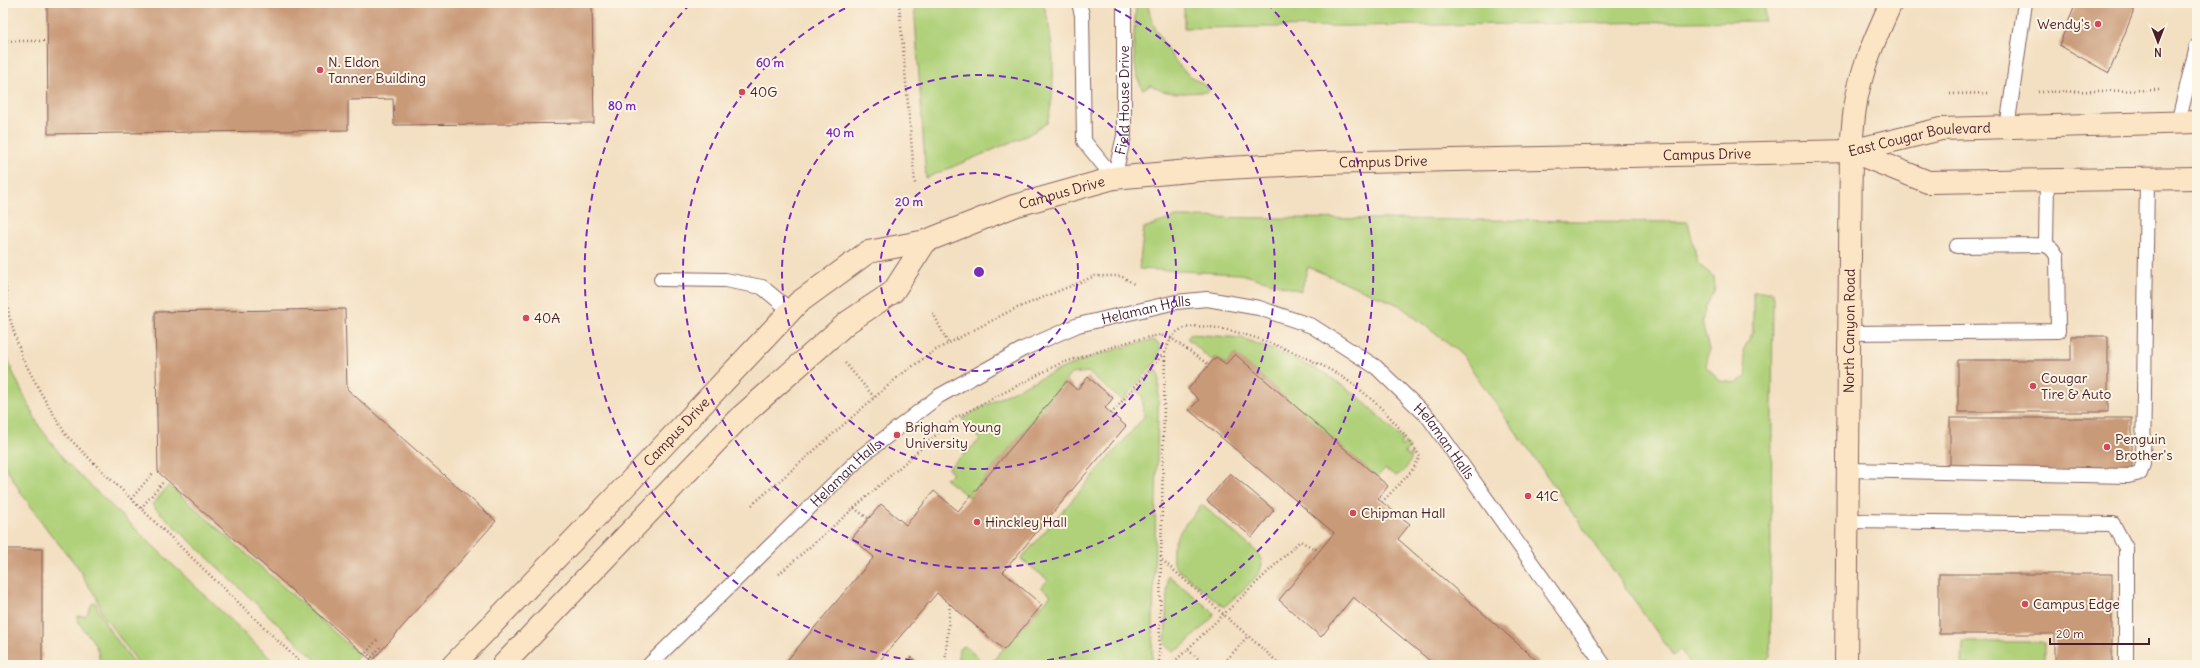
<svg xmlns="http://www.w3.org/2000/svg" width="2200" height="668" font-family="Delius,sans-serif">
  <style>
    .green { fill: #b0d17a; stroke: #7d7852 }
    .building { fill: #c99a78 }
    .lines { fill: none; stroke-linecap: round; stroke-linejoin: round }
    .service-casing { stroke: #856260; stroke-width: 16 }
    .secondary-casing { stroke: #856260; stroke-width: 24 }
    .path { stroke: #856260; stroke-width: 2.5; stroke-dasharray: 1 3; stroke-linecap: butt }
    .service { stroke: #fff; stroke-width: 14 }
    .secondary { stroke: #fce5c4; stroke-width: 22 }
    .ring { fill: none; stroke: #7b2cbf; stroke-width: 2; stroke-dasharray: 7 5 }
    .poi-dot { fill: #d1495b; stroke: #fcf5e5; stroke-width: 1.5 }
    .labels { text-anchor: middle; dominant-baseline: central; stroke-width: 4; stroke-linejoin: round; paint-order: stroke }
    .poi-label { font-size: 14px; fill: #4a1f2b; stroke: #fcf5e5; text-anchor: start }
    .street-label { font-size: 14px; fill: #4a1f2b; stroke: #fcf5e5 }
    .centre { fill: #7b2cbf; stroke: #fcf5e5; stroke-width: 2 }
    .ring-label { font-size: 12px; text-anchor: middle; font-weight: bold; fill: #7b2cbf; stroke: #fcf5e5; stroke-width: 4; stroke-linejoin: round; paint-order: stroke }
  </style>
  <rect width="100%" height="100%" fill="#fcf5e5"/>
  <filter id="ink" filterUnits="userSpaceOnUse"><feTurbulence type="fractalNoise" baseFrequency=".025" numOctaves="2"/><feDisplacementMap in="SourceGraphic" scale="8" xChannelSelector="R" yChannelSelector="G"/><feConvolveMatrix kernelMatrix="1 2 1 2 8 2 1 2 1" color-interpolation-filters="sRGB"/></filter>
  <filter id="wash" filterUnits="userSpaceOnUse"><feTurbulence type="fractalNoise" baseFrequency=".012" numOctaves="4" result="noise"/><feDisplacementMap in="SourceGraphic" scale="16" xChannelSelector="R" yChannelSelector="G"/><feGaussianBlur stdDeviation="0.9" result="paint"/><feColorMatrix in="noise" values="0 0 0 0 0 0 0 0 0 0 0 0 0 0 0 0 0 1.4 0 .05"/><feComposite in="paint" operator="in"/></filter>
  <g filter="url(#wash)">
    <rect width="100%" height="100%" fill="#f3dfc1"/>
    <g class="green">
      <path d="M914,3H1043C1054,34 1057,92 1047,123L1028,135L926,178Z"/>
      <path d="M1136,3H1148C1148,22 1171,58 1184,71C1191,77 1201,83 1208,87L1210,90L1207,92C1188,92 1166,97 1151,85L1143,90C1129,65 1135,30 1136,3Z"/>
      <polygon points="1184,3 1765,3 1765,21 1184,28"/>
      <polygon points="1176,217 1688,222 1698,264 1714,277 1715,289 1706,305 1702,322 1709,350 1706,366 1719,381 1736,383 1747,376 1743,351 1753,331 1753,292 1773,292 1770,656 1762,665 1691,665 1680,649 1673,655 1461,354 1399,305 1308,267 1301,291 1241,274 1139,269 1144,228"/>
      <path d="M1191,334L1242,338L1276,351L1326,374L1359,397L1403,440L1400,444L1402,447L1406,444L1410,448L1405,452L1408,456L1412,453C1411,464 1405,471 1396,476L1385,469L1377,477L1235,354L1226,364L1216,357L1212,361L1187,338Z"/>
      <path d="M1152,340L1157,342L1161,347L1157,361L1122,401L1088,372L1071,374L969,497L945,479L953,474L948,468L980,440L962,419C1022,384 1084,355 1152,340Z"/>
      <polygon points="3,345 13,373 39,426 66,462 277,665 140,665 102,614 96,596 85,581 81,571 49,532 20,491 3,463"/>
      <polygon points="1156,369 1159,374 1152,665 989,665 1051,595 1041,587 1048,580 1021,559 1144,417 1142,395 1136,391"/>
      <polygon points="169,485 360,655 350,665 321,665 152,505"/>
      <path d="M1202,505L1258,553C1260,558 1263,562 1261,568C1258,579 1233,598 1224,607L1176,568C1164,543 1186,524 1202,505Z"/>
      <polygon points="1168,575 1214,613 1212,618 1181,648 1173,651 1167,647 1165,641"/>
      <path d="M95,602C103,626 121,644 136,665H99C102,640 79,632 77,616H86L92,604Z"/>
      <polygon points="1963,642 2044,642 2044,665 1962,665"/>
      <polygon points="965,646 986,665 957,665 959,649"/>
    </g>
    <g id="blocks">
      <g class="building">
        <polygon points="47,3 592,3 594,123 394,125 393,99 348,100 348,130 48,134"/>
        <polygon points="2076,3 2137,3 2109,73 2059,45"/>
        <polygon points="345,309 347,389 496,521 372,661 158,472 155,312"/>
        <polygon points="2071,336 2108,336 2108,412 1958,412 1958,360 2071,360"/>
        <polygon points="1235,354 1388,486 1378,499 1410,524 1398,539 1542,665 1435,665 1353,597 1321,637 1279,600 1334,533 1189,410 1199,400 1188,389 1216,357 1226,364"/>
        <polygon points="1088,377 1113,398 1105,408 1126,426 1003,572 1042,605 1004,650 937,593 876,665 783,665 874,557 852,538 881,504 906,525 934,491 958,511 1067,381 1077,390"/>
        <rect x="1950" y="418" width="182" height="53"/>
        <polygon points="1230,473 1274,510 1252,537 1207,501"/>
        <rect x="3" y="549" width="39" height="116"/>
        <polygon points="1939,574 2112,574 2112,665 2055,665 2055,634 1939,634"/>
        <polygon points="911,657 921,665 905,665"/>
      </g>
    </g>
  </g>
  <g filter="url(#ink)">
    <use href="#blocks" fill-opacity="0" stroke="#856260" stroke-width="1"/>
    <g class="lines">
      <g class="service-casing">
        <g id="service">
          <polyline points="1079,3 1082,15 1084,141 1114,178"/>
          <polyline points="2178,123 2197,46"/>
          <polyline points="2007,128 2025,3"/>
          <path id="s1" d="M1114,178L1124,136V3"/>
          <polyline points="1957,246 2046,245 2047,181"/>
          <polyline points="661,279 725,280 762,287 791,311"/>
          <polyline points="1849,333 2058,331 2057,256 2052,249 2046,245"/>
          <polyline points="1847,470 2128,476 2140,473 2143,464 2147,179"/>
          <polyline points="1848,521 2113,524 2126,548 2126,665"/>
          <path id="s2" d="M649,665L863,455L939,396L1023,349L1078,325L1176,302L1207,299L1259,308L1312,326L1376,367L1429,418L1604,665"/>
        </g>
      </g>
      <g class="secondary-casing">
        <g id="secondary">
          <polyline points="1851,151 1928,182 2197,178"/>
          <path id="s3" d="M453,665L617,495L798,303L868,252L926,241L1014,206L1114,178L1210,169L1319,163L1851,151L1941,129L2197,122"/>
          <polyline points="503,665 736,421 848,322 893,292 926,241"/>
          <path id="s4" d="M1846,665L1851,151C1852,136 1853,122 1855,108C1860,71 1876,36 1891,3"/>
        </g>
      </g>
      <g class="path">
        <polyline points="899,3 915,184"/>
        <polyline points="3,41 47,41"/>
        <polyline points="2038,92 2161,90"/>
        <polyline points="1950,94 1989,93"/>
        <polyline points="3,264 9,316 22,357 42,395 66,435 97,466 303,665"/>
        <polyline points="933,313 948,343"/>
        <polyline points="845,363 874,397"/>
        <polyline points="1111,414 1165,352"/>
        <polyline points="131,499 153,473"/>
        <polyline points="752,505 899,376 934,351 1010,311 1095,276 1121,276 1134,284"/>
        <polyline points="141,508 164,481"/>
        <polyline points="854,508 955,418 1059,364 1134,340 1160,335 1171,338 1209,365"/>
        <polyline points="1162,560 1281,665"/>
        <polyline points="779,574 854,508 869,519"/>
        <polyline points="377,640 366,653 372,657 382,645"/>
        <polyline points="1188,650 1206,665"/>
        <polyline points="365,665 372,657"/>
        <polyline points="945,665 950,604"/>
        <path d="M1159,665L1165,352C1168,345 1171,336 1178,331C1209,312 1310,357 1339,375C1370,394 1401,425 1420,457L1411,472L1382,502"/>
        <polyline points="1171,665 1300,541 1319,551"/>
        <polyline points="1222,665 1248,636"/>
      </g>
      <use href="#service" class="service"/>
      <use href="#secondary" class="secondary"/>
    </g>
  </g>
  <g class="ring">
    <circle cx="979" cy="272" r="99"/>
    <circle cx="979" cy="272" r="197"/>
    <path d="M1104 4A296 296 0 1 1 854 4"/>
    <path d="M948 665A394 394 0 0 1 691 3M1267 3A394 394 0 0 1 1010 665"/>
  </g>
  <g class="poi-dot">
    <circle cx="2098" cy="24" r="4"/>
    <circle cx="320" cy="70" r="4"/>
    <circle cx="742" cy="92" r="4"/>
    <circle cx="526" cy="318" r="4"/>
    <circle cx="2033" cy="386" r="4"/>
    <circle cx="897" cy="435" r="4"/>
    <circle cx="2107" cy="447" r="4"/>
    <circle cx="1528" cy="496" r="4"/>
    <circle cx="1353" cy="513" r="4"/>
    <circle cx="977" cy="522" r="4"/>
    <circle cx="2025" cy="604" r="4"/>
  </g>
  <g class="labels">
    <g class="poi-label">
      <text x="2090" y="24" text-anchor="end">Wendy's</text>
      <text x="328" y="62">N. Eldon<tspan x="328" dy="16">Tanner Building</tspan></text>
      <text x="750" y="92">40G</text>
      <text x="534" y="318">40A</text>
      <text x="2041" y="378">Cougar<tspan x="2041" dy="16">Tire &amp; Auto</tspan></text>
      <text x="905" y="427">Brigham Young<tspan x="905" dy="16">University</tspan></text>
      <text x="2115" y="439">Penguin<tspan x="2115" dy="16">Brother's</tspan></text>
      <text x="1536" y="496">41C</text>
      <text x="1361" y="513">Chipman Hall</text>
      <text x="985" y="522">Hinckley Hall</text>
      <text x="2033" y="604">Campus Edge</text>
    </g>
    <g class="street-label">
      <text stroke="none"><textPath href="#s1" startOffset="79">Field House Drive</textPath></text>
      <text stroke="none"><textPath href="#s3" startOffset="1652">East Cougar Boulevard</textPath></text>
      <text stroke="none"><textPath href="#s3" startOffset="1438">Campus Drive</textPath></text>
      <text stroke="none"><textPath href="#s3" startOffset="1114">Campus Drive</textPath></text>
      <text stroke="none"><textPath href="#s3" startOffset="790">Campus Drive</textPath></text>
      <text stroke="none"><textPath href="#s2" startOffset="622">Helaman Halls</textPath></text>
      <text stroke="none"><textPath href="#s4" startOffset="334">North Canyon Road</textPath></text>
      <text stroke="none"><textPath href="#s3" startOffset="323">Campus Drive</textPath></text>
      <text stroke="none"><textPath href="#s2" startOffset="970">Helaman Halls</textPath></text>
      <text stroke="none"><textPath href="#s2" startOffset="275">Helaman Halls</textPath></text>
    </g>
  </g>
  <circle cx="979" cy="272" r="6" class="centre"/>
  <g class="ring-label">
    <text x="770" y="67">60 m</text>
    <text x="622" y="110">80 m</text>
    <text x="840" y="137">40 m</text>
    <text x="909" y="206">20 m</text>
  </g>
  <rect width="2200" height="668" fill="none" stroke="#fcf5e5" stroke-width="16"/>
  <g transform="translate(2158 42) rotate(180)" stroke="#fcf5e5" stroke-width="3" paint-order="stroke">
  <path d="M0-3L7 15L0 10L-7 15Z" fill="#4a1f2b"/>
  <text y="-6" font-size="11" font-weight="bold" text-anchor="middle" fill="#4a1f2b">N</text>
  </g>
  <path d="M2050 638v6h99v-6" fill="none" stroke="#4a1f2b" stroke-width="2"/>
  <text x="2056" y="638" font-size="12" fill="#4a1f2b" stroke="#fcf5e5" stroke-width="3" paint-order="stroke">20 m</text>
</svg>
